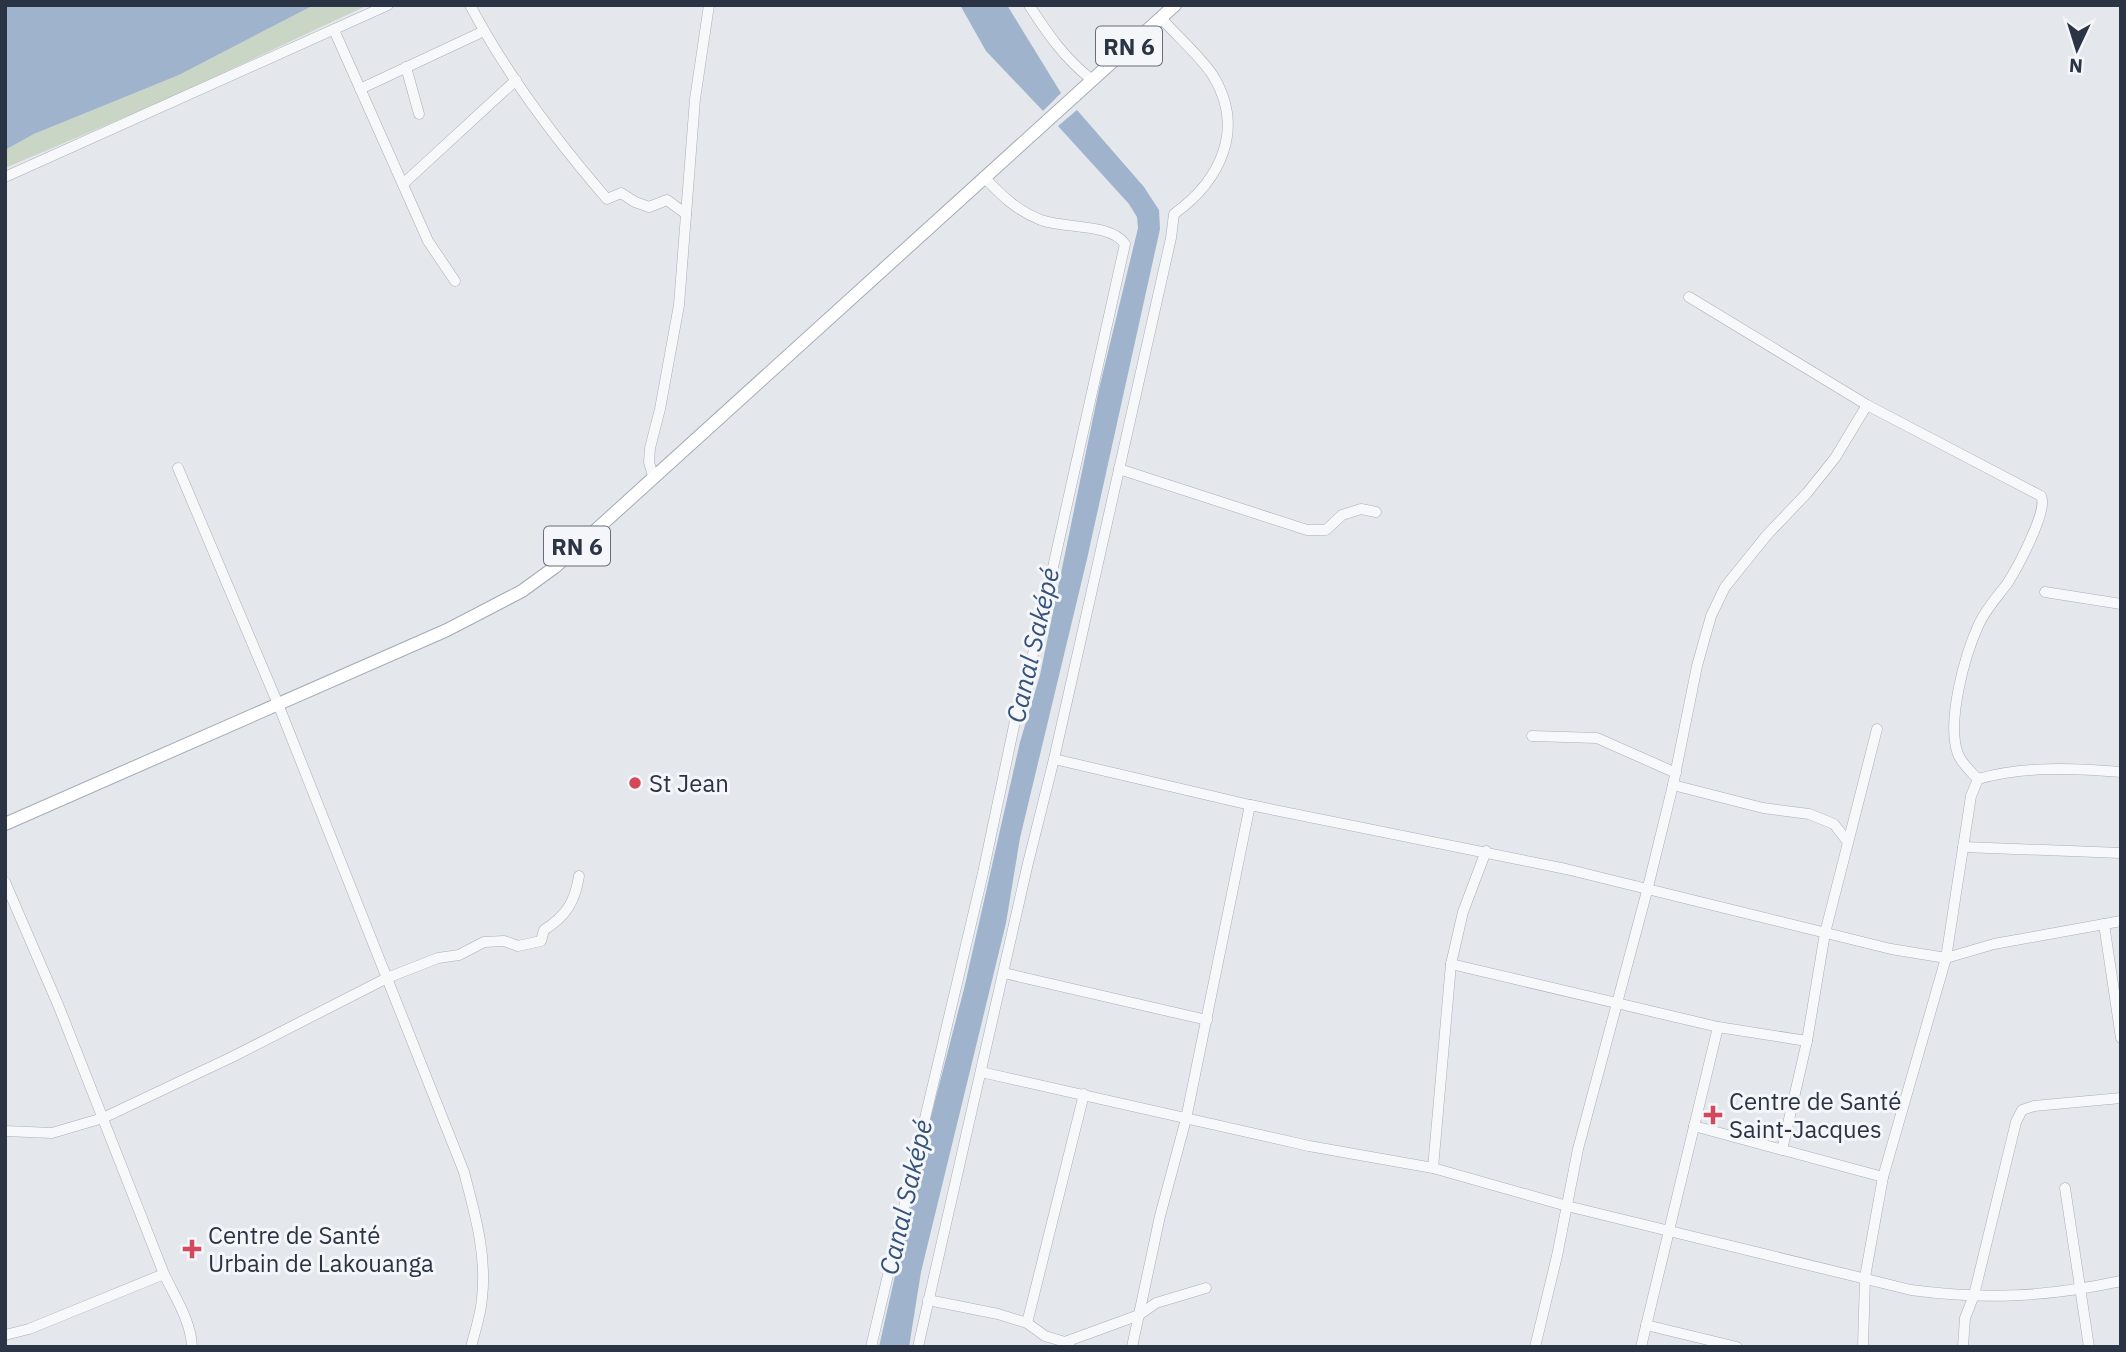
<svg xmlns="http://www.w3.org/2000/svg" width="2126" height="1352" font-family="'IBM Plex Sans',sans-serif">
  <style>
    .green { fill: #c9d6c5 }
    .water { fill: #9fb4cc }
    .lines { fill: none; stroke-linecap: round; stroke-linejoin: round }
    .minor-casing { stroke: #a9aeb7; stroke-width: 11 }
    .major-casing { stroke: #a3abb8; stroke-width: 14 }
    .minor { stroke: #f7f8fa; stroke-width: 10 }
    .major { stroke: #fff; stroke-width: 12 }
    .poi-dot { fill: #d1495b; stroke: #f4f6f9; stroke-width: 2.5 }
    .labels { text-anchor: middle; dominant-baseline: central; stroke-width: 6; stroke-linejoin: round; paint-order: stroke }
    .shield { fill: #f4f6f9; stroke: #676e7b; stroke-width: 2 }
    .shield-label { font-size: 23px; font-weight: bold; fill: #2b3445 }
    .poi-label { font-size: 24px; fill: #2b3445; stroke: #f4f6f9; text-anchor: start }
    .water-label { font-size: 26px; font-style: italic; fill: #34527a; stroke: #f4f6f9 }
  </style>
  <rect width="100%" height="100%" fill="#e4e7ec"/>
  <polygon class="green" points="314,5 368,5 170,98 5,168 5,150 34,134 179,75"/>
  <g class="water">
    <polygon points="5,5 314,5 179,75 34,134 5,150"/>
    <polygon points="960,5 1007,5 1061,93 1043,111 986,51"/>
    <polygon points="1077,110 1144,187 1159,210 1160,229 1087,559 1020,838 1006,923 921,1272 909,1347 879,1347 929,1124 964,989 1020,742 1040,675 1099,389 1138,228 1137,217 1129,204 1058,126"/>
  </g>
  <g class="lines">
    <g class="minor-casing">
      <g id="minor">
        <path d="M470,5C507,75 555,139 607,199L621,193L635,202L649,207L667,200L686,214"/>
        <path d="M1029,5C1047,33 1065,59 1091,79"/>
        <polyline points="334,30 428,241 455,281"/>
        <polyline points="406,67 419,114"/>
        <polyline points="360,89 484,31"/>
        <polyline points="5,177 388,5"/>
        <polyline points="403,184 516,80"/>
        <path d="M1689,297L1867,405L2041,496C2049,510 2016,570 2007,584C1997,597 1986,609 1979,624C1965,654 1946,722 1958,754C1962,764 1971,772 1978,779"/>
        <path d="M178,468L278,704L464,1172C475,1214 487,1255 482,1298C481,1314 475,1331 471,1347"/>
        <polyline points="1119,469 1307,530 1326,530 1342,515 1361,509 1376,512"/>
        <polyline points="653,476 649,462 650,448 660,409 679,305 695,99 709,5"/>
        <polyline points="2045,592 2121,604"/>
        <polyline points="1532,736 1597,738 1676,773"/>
        <polyline points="1054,759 1250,805 1566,869 1891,949 1946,958 1994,944 2121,921"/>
        <polyline points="1673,785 1763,808 1809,814 1834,824 1847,841"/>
        <polyline points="1963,847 2121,853"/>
        <path d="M5,882L59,1007L164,1274C175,1297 191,1321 192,1347"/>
        <polyline points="2104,924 2121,1038"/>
        <polyline points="1451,964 1718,1027 1807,1041"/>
        <polyline points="1004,973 1207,1020"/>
        <path d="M981,1072L1309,1146L1433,1168L1567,1206L1911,1290C1985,1300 2047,1297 2121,1281"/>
        <polyline points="1694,1126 1883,1177"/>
        <path d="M5,1131L52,1133L103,1118L232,1057L387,978L438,958L459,955L484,942L504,941L518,946L541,941L544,930C566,916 575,902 579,876"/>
        <polyline points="1782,1150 1807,1041 1825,933 1877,729"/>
        <polyline points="1433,1168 1451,964 1463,912 1486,851"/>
        <polyline points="2065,1188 2089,1347"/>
        <polyline points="928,1300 998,1314 1027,1323 1045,1336 1065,1342 1070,1347"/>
        <polyline points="1027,1323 1084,1094"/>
        <polyline points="1646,1325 1737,1347"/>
        <polyline points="5,1335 29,1329 164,1274"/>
        <polyline points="1065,1342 1139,1315 1156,1303 1206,1288"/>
        <path d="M871,1347L983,873L1015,721L1037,639L1125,244C1110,223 1066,229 1041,220C1017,211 1001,195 984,177"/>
        <path d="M918,1347L1028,863L1054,759L1171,238L1174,214C1221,180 1246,128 1212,74C1198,54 1177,36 1161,18"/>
        <polyline points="1132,1347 1160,1216 1186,1119 1250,805"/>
        <polyline points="1535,1347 1557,1256 1578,1149 1647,891 1673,785 1697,666 1711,616 1725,587 1767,535 1807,493 1835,458 1867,405"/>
        <polyline points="1641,1347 1718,1027"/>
        <path d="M1863,1347L1865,1277L1883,1177L1946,958L1971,796L1978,779C2024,766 2073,768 2121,772"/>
        <polyline points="1963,1347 1965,1318 1974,1295 2016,1122 2022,1110 2034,1106 2121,1098"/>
      </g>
    </g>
    <g class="major-casing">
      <polyline id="major" points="5,824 447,630 522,591 555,567 1175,5"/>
    </g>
    <use href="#minor" class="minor"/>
    <use href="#major" class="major"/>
  </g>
  <g class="poi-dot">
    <circle cx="635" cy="783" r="7"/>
    <path d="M1709.5 1104.5h7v7h7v7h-7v7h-7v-7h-7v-7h7z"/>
    <path d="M188.5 1238.5h7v7h7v7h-7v7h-7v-7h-7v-7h7z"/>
  </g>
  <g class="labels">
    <g class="shield">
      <rect x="1096" y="26.5" width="66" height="39" rx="5"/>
      <rect x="544" y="526.5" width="66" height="39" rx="5"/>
    </g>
    <g class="shield-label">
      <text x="1129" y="46">RN 6</text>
      <text x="577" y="546">RN 6</text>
    </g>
    <g class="poi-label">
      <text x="649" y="783">St Jean</text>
      <text x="1729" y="1101">Centre de Santé<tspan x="1729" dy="28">Saint-Jacques</tspan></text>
      <text x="208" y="1235">Centre de Santé<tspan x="208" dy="28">Urbain de Lakouanga</tspan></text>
    </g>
    <g class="water-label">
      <text transform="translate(1032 645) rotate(-77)">Canal Saképé</text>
      <text transform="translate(905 1197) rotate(-77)">Canal Saképé</text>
    </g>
  </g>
  <rect width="2126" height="1352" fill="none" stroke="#2b3445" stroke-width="14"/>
  <g transform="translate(2077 49) rotate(184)" stroke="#f4f6f9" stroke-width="5" paint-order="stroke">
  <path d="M0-5L12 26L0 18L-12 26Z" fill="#2b3445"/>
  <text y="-10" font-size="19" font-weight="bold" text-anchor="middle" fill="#2b3445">N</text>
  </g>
</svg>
